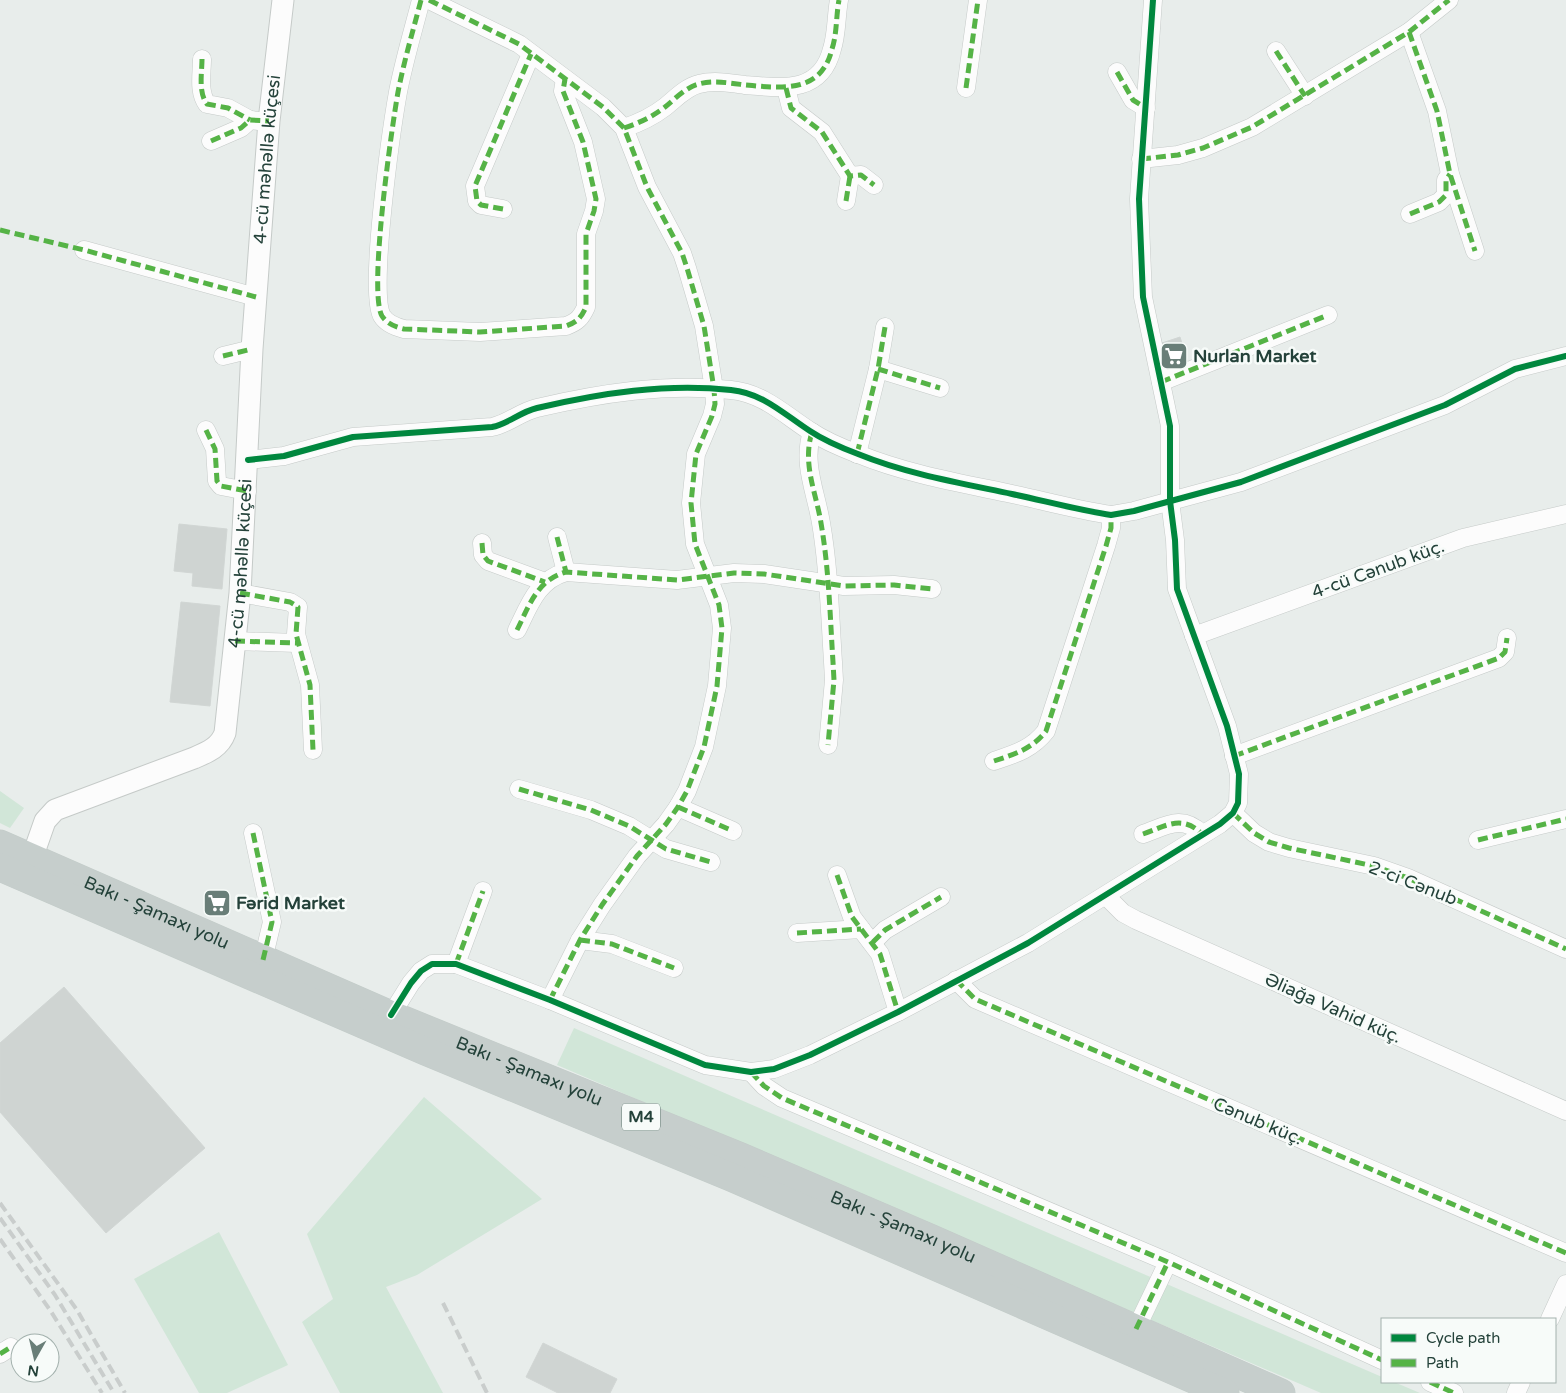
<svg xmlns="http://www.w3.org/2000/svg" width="1566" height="1393" font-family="'Varela Round',sans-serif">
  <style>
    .green { fill: #d1e6d8 }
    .building { fill: #cfd4d2; stroke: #d1d6d4 }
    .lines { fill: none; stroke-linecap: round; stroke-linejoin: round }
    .minor-casing { stroke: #c5cac8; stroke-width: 19 }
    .tertiary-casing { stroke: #c5cac8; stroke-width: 23 }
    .trunk-casing { stroke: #c3ccc9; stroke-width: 29 }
    .minor { stroke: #fcfcfc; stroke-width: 18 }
    .tertiary { stroke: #fcfcfc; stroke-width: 21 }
    .trunk { stroke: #c6cecc; stroke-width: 28 }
    .rail { stroke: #c9cdcc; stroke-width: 4; stroke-dasharray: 10 5; stroke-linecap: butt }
    .quiet { stroke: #55b346; stroke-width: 5; stroke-dasharray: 10 5; stroke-linecap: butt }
    .cycleway-casing { stroke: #f7fbf9; stroke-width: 9 }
    .cycleway { stroke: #00873e; stroke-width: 6 }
    .labels { text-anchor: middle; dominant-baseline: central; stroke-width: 5; stroke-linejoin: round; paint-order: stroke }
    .shield { fill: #f7fbf9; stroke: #637a73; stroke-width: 1 }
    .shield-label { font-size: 16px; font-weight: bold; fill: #24423a }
    .street-label { font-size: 18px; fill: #24423a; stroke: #f7fbf9 }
    .poi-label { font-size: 18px; font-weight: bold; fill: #24423a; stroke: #f7fbf9; text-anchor: start }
  </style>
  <rect width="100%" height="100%" fill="#e8edeb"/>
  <g class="green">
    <polygon points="0,791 24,808 10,828 0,823"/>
    <polygon points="574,1028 1382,1377 1382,1382 1394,1382 1420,1393 1321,1393 557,1065"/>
    <polygon points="424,1097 542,1199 417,1275 386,1287 443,1393 340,1393 302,1322 333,1299 307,1234"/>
    <polygon points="219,1232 288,1365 227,1393 199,1393 134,1279"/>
  </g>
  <g class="building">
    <polygon points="1180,337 1188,363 1170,369 1162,343"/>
    <polygon points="179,524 227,529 222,589 192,586 193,573 174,571"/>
    <polygon points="181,602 220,606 210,706 170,702"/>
    <polygon points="64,987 205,1148 106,1233 0,1112 0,1043"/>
    <polygon points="543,1343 617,1379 610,1393 558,1393 526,1377"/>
  </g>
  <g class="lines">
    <g class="minor-casing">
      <g id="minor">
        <path d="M421,0C413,31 404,61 398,92C392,126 368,292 382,316C387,324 396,327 404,329L480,332L566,326C577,322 581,318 586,307V234L594,211L596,199L583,142L563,91L565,79"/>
        <polyline points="429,0 519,44 603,107 624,128 647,187 682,253 687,268 704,326 714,389 715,404 712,416 696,454 691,503 695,544 719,605 722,628 717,686 704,747 687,791 678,807 666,824 637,856 602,905 580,940 550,1000"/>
        <polyline points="1409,32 1437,111 1450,174 1475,251"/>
        <polyline points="1276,51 1305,96"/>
        <path d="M202,59C202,73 198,92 207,104L228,108L250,120"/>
        <polyline points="1117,72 1133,100 1146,108"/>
        <polyline points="786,88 791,108 822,132 850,176 861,175 874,185"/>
        <polyline points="966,88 978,0"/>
        <path d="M624,128C639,123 652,117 665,107C675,99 686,87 699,84C713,80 730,83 745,85C782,88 821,94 832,49C837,34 836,16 839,0"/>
        <polyline points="211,141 241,128 250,120 259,121"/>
        <polyline points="1141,159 1178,155 1203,148 1252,127 1409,32 1449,0"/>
        <polyline points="846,201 850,176"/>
        <polyline points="503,209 481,205 477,201 475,186 531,54"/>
        <polyline points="1410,214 1439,202 1446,195 1446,180 1450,175"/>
        <polyline points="84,250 256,297"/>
        <polyline points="223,356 252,349"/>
        <polyline points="878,369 940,388"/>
        <polyline points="1161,382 1328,315"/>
        <polyline points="206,430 215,449 217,481 221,486 247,491"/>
        <path d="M812,432C802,464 816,492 821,523C829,569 830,616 833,662L834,680L828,745"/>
        <polyline points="857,454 878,369 885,327"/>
        <path d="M248,460L284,456L353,437L492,427C508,424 520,412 537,408C601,393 666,383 731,390C763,393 785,415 810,431C825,441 842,448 858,454C907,474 960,483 1012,494C1045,501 1078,510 1111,515L1134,511L1241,482L1445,405L1515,369L1566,356"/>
        <polyline points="557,537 566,572"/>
        <polyline points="482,543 483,555 488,561 545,582"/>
        <polyline points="240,593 290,602 298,607 296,634 310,685 313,750"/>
        <path d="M517,630C529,606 537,580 566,572L677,580L734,573L764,574L844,586L894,585L932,589"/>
        <polyline points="1194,636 1463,538 1566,514"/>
        <polyline points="235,641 297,643"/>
        <polyline points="1234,756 1499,658 1505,652 1507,638"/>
        <path d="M994,761C1015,754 1032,749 1046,731L1106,546L1111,528V515"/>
        <polyline points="519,789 591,810 629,826 666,849 711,862"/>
        <polyline points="678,807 733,831"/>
        <polyline points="1233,813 1254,833 1269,842 1289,848 1374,866 1408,878 1566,949"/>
        <polyline points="253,833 272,922 263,960"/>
        <path d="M1143,834C1166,826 1182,814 1202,834"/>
        <polyline points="1478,840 1566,819"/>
        <polyline points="837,875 852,917 880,954 898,1012"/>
        <polyline points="1106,896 1123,913 1136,920 1566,1111"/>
        <polyline points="797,933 861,929"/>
        <polyline points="580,940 612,944 674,968"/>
        <polyline points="873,942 885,930 941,897"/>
        <polyline points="456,964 483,891"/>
        <polyline points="956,980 975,999 1566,1253"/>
        <polyline points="391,1015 411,983 421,971 432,964 456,964 550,1000 705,1065 751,1072 774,1069 810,1055 898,1012 1028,943 1220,824 1233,813 1238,803 1239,774 1227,726 1177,589 1175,540 1170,501 1170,426 1143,297 1139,199 1153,0"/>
        <polyline points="751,1072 764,1086 782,1098 1168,1262 1382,1360"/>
        <polyline points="1550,1319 1566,1284"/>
        <polyline points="1136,1329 1168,1262"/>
        <polyline points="0,1354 11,1347"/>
        <polyline points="1430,1382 1454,1393"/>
        <polyline points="1516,1393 1521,1382"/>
      </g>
    </g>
    <g class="tertiary-casing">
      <g id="tertiary">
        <path id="s1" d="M32,858L45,821L55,810L194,758C208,752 220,747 225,733L240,593L252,349L269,121L283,0"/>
      </g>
    </g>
    <g class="trunk-casing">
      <g id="trunk">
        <path id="s2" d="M0,844L391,1015L741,1157L930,1238L1281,1393"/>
        <polyline points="0,867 425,1051 731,1177 1225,1393"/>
      </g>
    </g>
    <use href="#minor" class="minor"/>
    <use href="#tertiary" class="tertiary"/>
    <use href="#trunk" class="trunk"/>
    <g class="rail">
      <polyline points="0,1203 77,1310 125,1393"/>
      <polyline points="0,1218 55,1295 114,1393"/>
      <polyline points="0,1239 50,1310 102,1393"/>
      <polyline points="443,1303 487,1393"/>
    </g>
    <g class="quiet">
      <path d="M421,0C413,31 404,61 398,92C392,126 368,292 382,316C387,324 396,327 404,329L480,332L566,326C577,322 581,318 586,307V234L594,211L596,199L583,142L563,91L565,79"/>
      <polyline points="429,0 519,44 603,107 624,128 647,187 682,253 687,268 704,326 714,389 715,404 712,416 696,454 691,503 695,544 719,605 722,628 717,686 704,747 687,791 678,807 666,824 637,856 602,905 580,940 550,1000"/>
      <polyline points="1409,32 1437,111 1450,174 1475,251"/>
      <polyline points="1276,51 1305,96"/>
      <path d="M202,59C202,73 198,92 207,104L228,108L250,120"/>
      <polyline points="1117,72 1133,100 1146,108"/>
      <polyline points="786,88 791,108 822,132 850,176 861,175 874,185"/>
      <polyline points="966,88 978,0"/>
      <path d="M624,128C639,123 652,117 665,107C675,99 686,87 699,84C713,80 730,83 745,85C782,88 821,94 832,49C837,34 836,16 839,0"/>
      <polyline points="211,141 241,128 250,120 269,121"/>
      <polyline points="1141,159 1178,155 1203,148 1252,127 1409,32 1449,0"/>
      <polyline points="846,201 850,176"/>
      <polyline points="503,209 481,205 477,201 475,186 531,54"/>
      <polyline points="1410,214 1439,202 1446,195 1446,180 1450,174"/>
      <polyline points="0,230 84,250 256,297"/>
      <polyline points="223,356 252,349"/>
      <polyline points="878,369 940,388"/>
      <polyline points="1161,382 1328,315"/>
      <polyline points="206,430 215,449 217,481 221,486 247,491"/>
      <path d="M812,432C802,464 816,492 821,523C829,569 830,616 833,662L834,680L828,745"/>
      <polyline points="857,454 878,369 885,327"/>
      <polyline points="557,537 566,572"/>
      <polyline points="482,543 483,555 488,561 545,582"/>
      <polyline points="240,593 290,602 298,607 296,634 310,685 313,750"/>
      <path d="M517,630C529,606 537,580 566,572L677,580L734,573L764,574L844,586L894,585L932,589"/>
      <polyline points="235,641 297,643"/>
      <polyline points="1234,756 1499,658 1505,652 1507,638"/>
      <path d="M994,761C1015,754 1032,749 1046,731L1106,546L1111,528V515"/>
      <polyline points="519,789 591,810 629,826 666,849 711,862"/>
      <polyline points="678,807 733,831"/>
      <polyline points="1233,813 1254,833 1269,842 1289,848 1374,866 1408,878 1566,949"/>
      <polyline points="253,833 272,922 263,960"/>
      <path d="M1143,834C1166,826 1182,814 1202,834"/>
      <polyline points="1478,840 1566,819"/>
      <polyline points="837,875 852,917 880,954 898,1012"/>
      <polyline points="797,933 861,929"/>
      <polyline points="580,940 612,944 674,968"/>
      <polyline points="873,942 885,930 941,897"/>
      <polyline points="456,964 483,891"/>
      <polyline points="956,980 975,999 1566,1253"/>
      <polyline points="751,1072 764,1086 782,1098 1168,1262 1382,1360"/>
      <polyline points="1136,1329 1168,1262"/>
      <polyline points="0,1354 11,1347"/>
      <polyline points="1430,1382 1454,1393"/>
    </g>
    <g class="cycleway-casing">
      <g id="cycleway">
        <path d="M248,460L284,456L353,437L492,427C508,424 520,412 537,408C601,393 666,383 731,390C763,393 785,415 810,431C825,441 842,448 858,454C907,474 960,483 1012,494C1045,501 1078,510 1111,515L1134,511L1241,482L1445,405L1515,369L1566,356"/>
        <polyline points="391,1015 411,983 421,971 432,964 456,964 550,1000 705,1065 751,1072 774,1069 810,1055 898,1012 1028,943 1220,824 1233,813 1238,803 1239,774 1227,726 1177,589 1175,540 1170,501 1170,426 1143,297 1139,199 1153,0"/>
      </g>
    </g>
    <use href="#cycleway" class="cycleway"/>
  </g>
  <defs>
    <g id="supermarket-square" transform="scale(1.4375)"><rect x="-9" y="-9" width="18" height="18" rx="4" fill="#697e78" stroke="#f7fbf9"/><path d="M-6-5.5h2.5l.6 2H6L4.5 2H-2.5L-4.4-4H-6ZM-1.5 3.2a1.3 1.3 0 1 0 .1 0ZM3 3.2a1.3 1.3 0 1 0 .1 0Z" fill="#fff"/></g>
  </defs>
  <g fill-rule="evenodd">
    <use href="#supermarket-square" x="1174" y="356"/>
    <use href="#supermarket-square" x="217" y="903"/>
  </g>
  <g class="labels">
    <rect class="shield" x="622" y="1103.5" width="38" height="27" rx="4"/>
    <g class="shield-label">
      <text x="641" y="1117">M4</text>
    </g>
    <g class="street-label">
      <text stroke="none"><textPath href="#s1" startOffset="819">4-cü məhəllə küçesi</textPath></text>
      <text stroke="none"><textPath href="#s1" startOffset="414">4-cü məhəllə küçesi</textPath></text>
      <text transform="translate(1378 569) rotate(-20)">4-cü Cənub küç.</text>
      <text transform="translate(1413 883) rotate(21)">2-ci Cənub</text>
      <text stroke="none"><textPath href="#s2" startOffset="171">Bakı - Şamaxı yolu</textPath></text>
      <text transform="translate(1333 1008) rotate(24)">Əliağa Vahid küç.</text>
      <text stroke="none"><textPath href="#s2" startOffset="576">Bakı - Şamaxı yolu</textPath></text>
      <text transform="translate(1258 1121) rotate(23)">Cənub küç.</text>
      <text stroke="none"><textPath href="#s2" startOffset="981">Bakı - Şamaxı yolu</textPath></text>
    </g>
    <g class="poi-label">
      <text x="1193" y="356">Nurlan Market</text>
      <text x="236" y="903">Fərid Market</text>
    </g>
  </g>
  <rect x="1381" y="1318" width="175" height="65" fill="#f7fbf9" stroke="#a3b1ad"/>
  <rect x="1391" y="1334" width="25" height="8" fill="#00873e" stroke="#a3b1ad"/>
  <text x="1426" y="1343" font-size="15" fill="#24423a">Cycle path</text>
  <rect x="1391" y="1359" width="25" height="8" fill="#55b346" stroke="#a3b1ad"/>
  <text x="1426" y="1368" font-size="15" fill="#24423a">Path</text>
  <g transform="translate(35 1358) rotate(188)"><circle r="24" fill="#f7fbf9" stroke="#a3b1ad"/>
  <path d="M0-4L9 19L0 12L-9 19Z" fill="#697e78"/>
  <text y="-8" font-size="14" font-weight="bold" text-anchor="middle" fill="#24423a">N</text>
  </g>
</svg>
